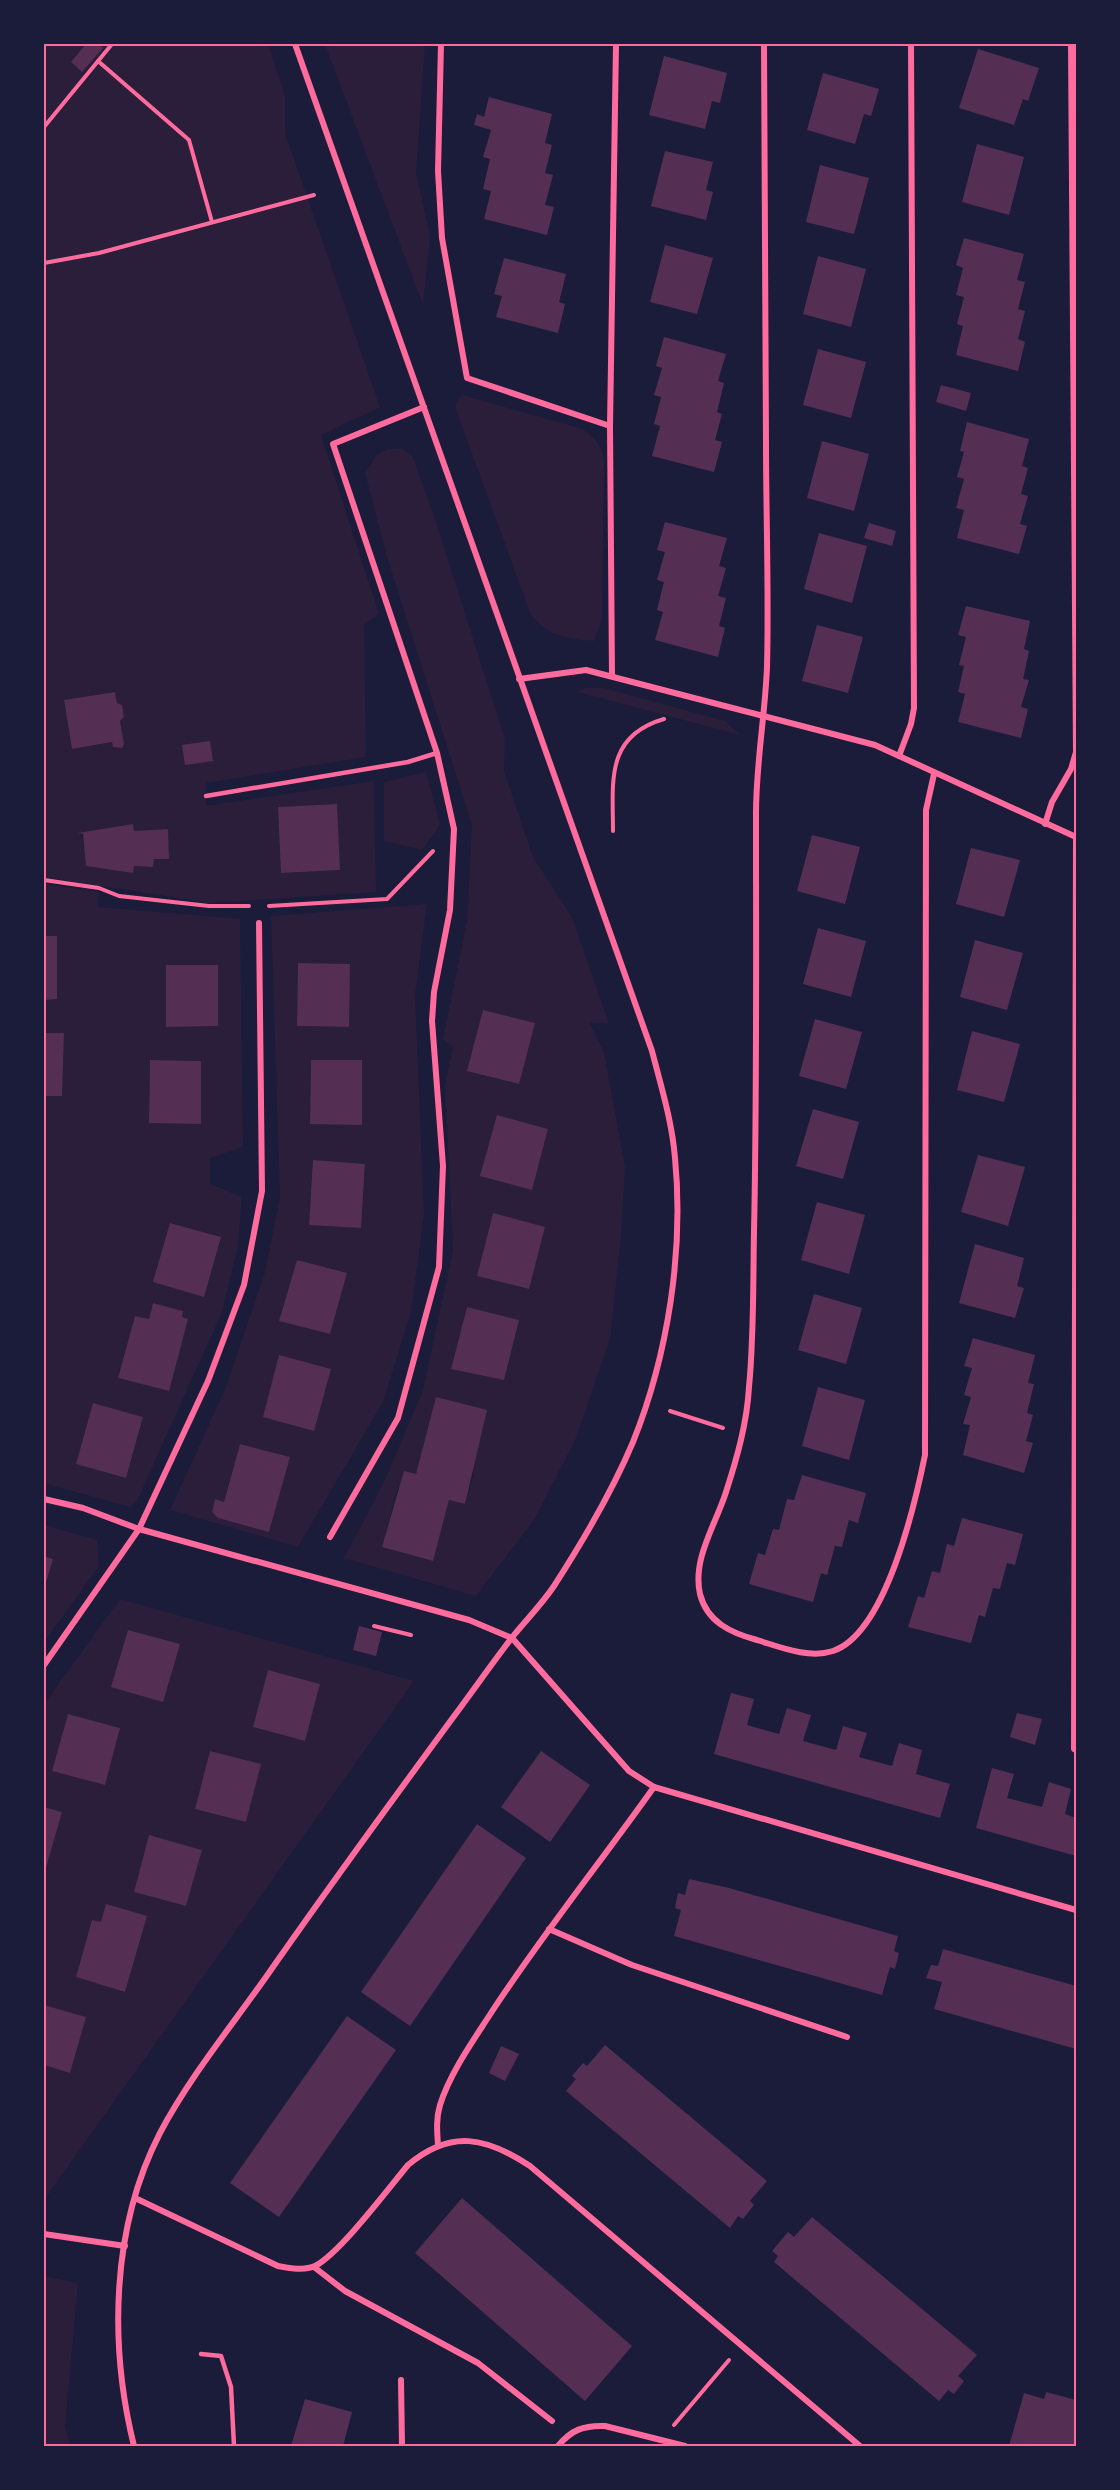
<svg xmlns="http://www.w3.org/2000/svg" width="1120" height="2490" font-family="'PT Sans',sans-serif">
  <style>
    .green { fill: #2a1e3b; fill-rule: evenodd }
    .building { fill: #542f53 }
    .lines { fill: none; stroke-linecap: round; stroke-linejoin: round }
    .path { stroke: #ff6b9d; stroke-width: 4 }
    .service { stroke: #ff6b9d; stroke-width: 4.5 }
    .minor { stroke: #ff6b9d; stroke-width: 6 }
    .neatline { fill: none; stroke: #ff6b9d; stroke-width: 2 }
  </style>
  <rect width="100%" height="100%" fill="#1b1b3a"/>
  <g class="green">
    <path d="M44,44H268L285,96V133L380,407L321,435L379,614L364,624L366,757L206,783V806L374,781L376,892L210,903L44,877ZM115,692L117,703L122,705L124,717L120,721L124,744L122,748L113,747L112,742L72,749L64,700ZM336,804L340,870L282,873L278,807ZM133,824L134,831L166,829L167,824L169,859H154L153,867L134,866L132,873L86,866V852L80,833Z"/>
    <polygon points="325,44 425,44 416,173 430,236 423,305"/>
    <path d="M462,395L583,429C594,438 601,444 604,459L602,619L594,641C567,639 548,636 531,615L456,410V402Z"/>
    <path d="M388,449H402L412,455L435,519L505,739L504,771L533,857L572,917L609,1024L589,1022L604,1052L625,1167L621,1237L610,1339L576,1438L534,1520L476,1596L344,1558L385,1480L423,1390L453,1250L445,1085L453,1047L443,1039L467,921L472,825L387,557L365,473L377,455ZM534,1023L518,1084L468,1071ZM497,1115L548,1129L532,1189ZM493,1213L545,1228L528,1289L477,1276ZM467,1307L519,1320L504,1380L451,1368ZM428,1428L474,1473L465,1504L449,1500L433,1561L382,1547L398,1487L416,1474Z"/>
    <polygon points="586,688 604,688 725,721 740,735 578,692"/>
    <polygon points="426,772 440,825 422,850 384,841 384,782"/>
    <path d="M44,884L99,892L98,907L240,919L243,1147L210,1158V1184L242,1197L238,1246L222,1312L137,1501L130,1507L44,1483V1096H62L64,1034L44,1033V1000L57,999V937L44,936ZM166,965H218V1026L166,1027ZM150,1060L201,1061V1124L149,1123ZM171,1223L221,1237L204,1296L154,1282ZM154,1303L183,1311L182,1317L188,1319L168,1391L118,1378L135,1316L149,1319ZM93,1403L143,1417L126,1478L76,1464Z"/>
    <path d="M427,904L415,995L424,1215L411,1312L383,1402L298,1547L170,1510L226,1387L265,1272L280,1197L271,916ZM298,963L349,964V1027L297,1026ZM311,1060L362,1061L361,1124H310ZM313,1160L365,1164L361,1228L309,1224ZM297,1260L347,1274L330,1334L279,1321ZM240,1444L290,1457L269,1532L218,1518L212,1512L215,1499L224,1502Z"/>
    <polygon points="44,1525 97,1540 99,1566 44,1642 44,1592 53,1559 44,1556"/>
    <path d="M120,1599L414,1681L44,2200V2065L70,2073L85,2017L44,2005V1868H46L62,1812L44,1807V1704ZM128,1630L180,1645L112,1687ZM268,1670L320,1684L305,1741L253,1727ZM68,1714L120,1728L105,1785L52,1771ZM210,1751L260,1764L246,1822L195,1809ZM149,1835L202,1850L186,1906L134,1892ZM106,1905L147,1916L125,1992L76,1977L92,1920L101,1922Z"/>
    <polygon points="44,2276 78,2283 65,2427 71,2446 44,2446"/>
  </g>
  <g class="building">
    <polygon points="86,44 98,44 103,48 82,72 71,62"/>
    <polygon points="978,49 1039,68 1028,101 1023,99 1014,125 959,108"/>
    <polygon points="664,56 727,73 720,103 712,101 705,129 649,115"/>
    <polygon points="823,73 879,89 871,116 864,114 855,144 807,130"/>
    <polygon points="489,97 552,114 545,143 552,145 545,173 553,175 545,205 554,207 547,235 484,219 491,191 483,189 490,159 483,157 491,130 474,125 477,114 484,117"/>
    <polygon points="977,144 1024,157 1009,215 962,202"/>
    <polygon points="665,151 713,162 706,190 713,192 706,220 651,206"/>
    <polygon points="820,165 869,178 854,234 806,222"/>
    <polygon points="964,238 1024,254 1017,280 1025,282 1018,309 1025,311 1018,339 1025,342 1018,371 956,355 963,326 957,324 964,297 956,295 963,268 956,265"/>
    <polygon points="665,245 713,258 697,314 650,302"/>
    <polygon points="818,256 866,269 851,327 803,314"/>
    <polygon points="504,258 566,274 559,302 565,304 558,333 496,317 502,296 494,294"/>
    <polygon points="664,337 726,354 718,381 724,383 717,412 722,414 715,440 722,442 714,472 652,456 660,426 654,424 661,397 654,395 662,368 656,366"/>
    <polygon points="818,349 866,362 851,418 803,405"/>
    <polygon points="941,385 971,393 966,411 936,402"/>
    <polygon points="967,422 1029,439 1022,466 1028,468 1021,494 1028,496 1020,524 1027,526 1019,554 957,538 964,510 956,508 964,479 957,477 964,452 960,451"/>
    <polygon points="822,441 869,454 854,511 807,498"/>
    <polygon points="665,522 727,538 719,566 726,568 718,596 726,598 719,626 725,628 718,657 655,640 663,612 657,610 664,582 657,580 665,552 657,550"/>
    <polygon points="869,523 896,531 892,546 864,538"/>
    <polygon points="819,533 867,546 852,603 804,589"/>
    <polygon points="966,606 1030,621 1024,649 1029,651 1023,679 1029,680 1021,707 1028,709 1021,738 958,722 965,694 958,692 964,666 959,665 966,637 958,635"/>
    <polygon points="817,625 863,637 848,693 802,681"/>
    <polygon points="115,692 117,703 122,705 124,717 120,721 124,744 122,748 113,747 112,742 72,749 64,700"/>
    <polygon points="210,741 213,761 185,765 182,745"/>
    <polygon points="337,804 340,870 281,873 278,807"/>
    <polygon points="133,824 134,831 168,829 169,859 154,859 153,867 134,866 133,873 86,866 83,834 78,833"/>
    <polygon points="812,835 860,847 845,904 797,891"/>
    <polygon points="971,848 1020,860 1004,917 956,904"/>
    <polygon points="818,928 866,941 851,997 803,984"/>
    <polygon points="44,936 57,936 57,999 44,1000"/>
    <polygon points="975,940 1023,953 1007,1010 960,997"/>
    <polygon points="298,963 350,964 349,1027 297,1026"/>
    <polygon points="166,965 218,965 218,1026 166,1027"/>
    <polygon points="483,1010 535,1023 519,1084 467,1071"/>
    <polygon points="815,1019 862,1032 846,1089 799,1076"/>
    <polygon points="972,1031 1020,1044 1004,1102 957,1090"/>
    <polygon points="44,1033 64,1033 62,1096 44,1096"/>
    <polygon points="150,1060 201,1061 201,1124 149,1123"/>
    <polygon points="311,1060 362,1060 362,1125 310,1124"/>
    <polygon points="813,1109 859,1122 843,1179 796,1166"/>
    <polygon points="497,1115 548,1129 532,1190 480,1176"/>
    <polygon points="978,1155 1025,1167 1008,1226 961,1212"/>
    <polygon points="313,1160 365,1164 361,1228 309,1225"/>
    <polygon points="817,1202 865,1215 849,1274 801,1260"/>
    <polygon points="493,1213 545,1227 529,1289 477,1276"/>
    <polygon points="170,1223 221,1237 204,1297 153,1282"/>
    <polygon points="975,1244 1024,1258 1017,1286 1024,1288 1015,1318 959,1303"/>
    <polygon points="297,1260 347,1273 330,1334 279,1321"/>
    <polygon points="814,1294 862,1308 846,1364 798,1350"/>
    <polygon points="153,1303 183,1311 182,1317 188,1319 169,1391 118,1378 135,1316 149,1319"/>
    <polygon points="467,1307 519,1320 504,1380 451,1369"/>
    <polygon points="973,1338 1035,1355 1028,1383 1034,1384 1027,1413 1033,1415 1026,1441 1033,1443 1024,1473 963,1455 970,1425 963,1424 971,1397 964,1395 972,1368 964,1366"/>
    <polygon points="279,1355 331,1369 314,1431 263,1417"/>
    <polygon points="818,1387 865,1400 849,1460 802,1446"/>
    <polygon points="436,1397 487,1410 465,1504 449,1500 433,1561 382,1547 404,1471 416,1474"/>
    <polygon points="93,1403 143,1417 126,1478 76,1464"/>
    <polygon points="240,1444 290,1457 269,1532 218,1518 212,1512 215,1499 224,1502"/>
    <polygon points="802,1475 866,1493 858,1523 849,1520 842,1547 835,1546 827,1575 821,1573 813,1602 749,1584 758,1553 765,1555 773,1529 779,1530 787,1499 794,1500"/>
    <polygon points="962,1518 1023,1534 1015,1565 1007,1563 1000,1589 993,1588 985,1617 979,1615 971,1643 908,1627 918,1596 924,1598 932,1571 940,1573 947,1544 954,1546"/>
    <polygon points="44,1556 53,1559 44,1590"/>
    <polygon points="359,1626 382,1632 376,1656 353,1650"/>
    <polygon points="128,1630 180,1644 163,1702 111,1687"/>
    <polygon points="268,1670 320,1684 305,1741 253,1727"/>
    <polygon points="731,1693 754,1699 747,1725 779,1734 787,1708 811,1715 803,1741 836,1750 843,1726 867,1733 859,1757 892,1766 899,1743 922,1750 916,1774 950,1784 940,1818 714,1754"/>
    <polygon points="1017,1713 1042,1719 1035,1745 1010,1737"/>
    <polygon points="68,1714 120,1728 105,1785 52,1771"/>
    <polygon points="210,1751 261,1764 246,1822 195,1809"/>
    <polygon points="541,1751 590,1785 550,1842 501,1807"/>
    <polygon points="992,1768 1014,1774 1007,1798 1042,1807 1049,1782 1071,1789 1065,1814 1076,1818 1076,1856 976,1828"/>
    <polygon points="44,1807 62,1812 46,1868 44,1868"/>
    <polygon points="477,1824 526,1858 410,2026 361,1992"/>
    <polygon points="149,1835 202,1850 186,1906 134,1892"/>
    <polygon points="689,1879 729,1888 898,1936 894,1951 899,1953 895,1969 890,1967 882,1995 674,1936 681,1910 675,1908 678,1893 685,1895"/>
    <polygon points="106,1904 147,1916 125,1992 76,1977 92,1920 101,1922"/>
    <polygon points="943,1949 1076,1986 1076,2049 934,2009 942,1982 926,1978 931,1965 938,1966"/>
    <polygon points="44,2005 86,2017 70,2073 44,2065"/>
    <polygon points="347,2016 396,2050 279,2217 230,2183"/>
    <polygon points="605,2045 767,2181 750,2201 754,2205 743,2219 738,2216 730,2228 566,2091 576,2079 572,2076 583,2063 587,2066"/>
    <polygon points="501,2046 519,2054 505,2081 489,2073"/>
    <polygon points="462,2198 632,2346 585,2401 415,2253"/>
    <polygon points="812,2217 977,2355 958,2376 964,2381 954,2394 948,2390 939,2401 774,2262 778,2256 772,2251 788,2232 794,2237"/>
    <polygon points="1046,2392 1076,2400 1076,2446 1009,2446 1024,2393 1044,2399"/>
    <polygon points="305,2399 352,2412 343,2446 291,2446"/>
  </g>
  <g class="lines">
    <g class="path">
      <polyline points="98,61 189,140 212,222"/>
      <polyline points="44,127 112,44"/>
      <polyline points="44,263 99,253 314,195"/>
      <path d="M613,831C613,782 605,736 664,719"/>
      <polyline points="44,880 99,888 119,896 209,906 249,906"/>
      <polyline points="269,906 387,899 433,851"/>
      <polyline points="670,1411 723,1428"/>
      <polyline points="374,1626 411,1635"/>
      <polyline points="674,2425 729,2360"/>
    </g>
    <g class="service">
      <polyline points="206,796 408,762 437,753"/>
      <polyline points="201,2354 221,2356 231,2387 234,2446"/>
    </g>
    <g class="minor">
      <polyline points="441,44 438,171 442,238 467,378 610,426"/>
      <path d="M764,44C764,177 765,310 766,443C766,517 769,593 767,667C765,716 756,764 756,813C756,952 757,1092 754,1232C753,1283 754,1336 749,1387C747,1423 737,1458 726,1492C716,1524 692,1559 700,1594C707,1622 731,1633 757,1640C780,1647 809,1659 833,1651C886,1633 915,1504 925,1455L926,810L934,774"/>
      <polyline points="612,676 610,426 616,44"/>
      <polyline points="519,679 586,670 875,745 1076,837"/>
      <polyline points="899,756 911,724 914,708 911,44"/>
      <polyline points="1045,824 1052,802 1071,769 1076,752 1071,44"/>
      <polyline points="1076,837 1074,1749 1076,1750"/>
      <polyline points="44,1499 83,1508 139,1529 469,1620 512,1638 629,1771 654,1787 1076,1910"/>
      <polyline points="330,1537 398,1418 439,1267 443,1166 432,1021 434,992 450,910 454,829 437,753 333,444 424,407"/>
      <polyline points="44,1665 139,1529 208,1381 244,1285 262,1191 259,923"/>
      <polyline points="549,1929 632,1965 847,2037"/>
      <path d="M438,2145C437,2131 436,2118 440,2105C450,2073 473,2041 491,2013C542,1935 600,1863 654,1787"/>
      <path d="M135,2198L278,2266C289,2268 304,2271 315,2266C340,2253 388,2189 408,2165C451,2129 486,2137 530,2166L860,2446"/>
      <polyline points="44,2234 125,2246"/>
      <polyline points="314,2267 345,2291 478,2363 552,2421"/>
      <polyline points="401,2380 402,2446"/>
      <path d="M134,2446C109,2345 111,2228 160,2133C189,2078 230,2028 266,1977C330,1885 396,1795 463,1704C480,1681 496,1658 514,1635C527,1619 542,1604 554,1586C583,1541 612,1492 633,1442C668,1355 684,1251 675,1158C672,1121 661,1086 652,1051L295,44"/>
      <path d="M558,2446C571,2430 584,2425 605,2426L685,2446"/>
    </g>
  </g>
  <rect width="1120" height="2490" fill="none" stroke="#1b1b3a" stroke-width="90"/>
  <rect x="45" y="45" width="1030" height="2400" class="neatline"/>
</svg>
